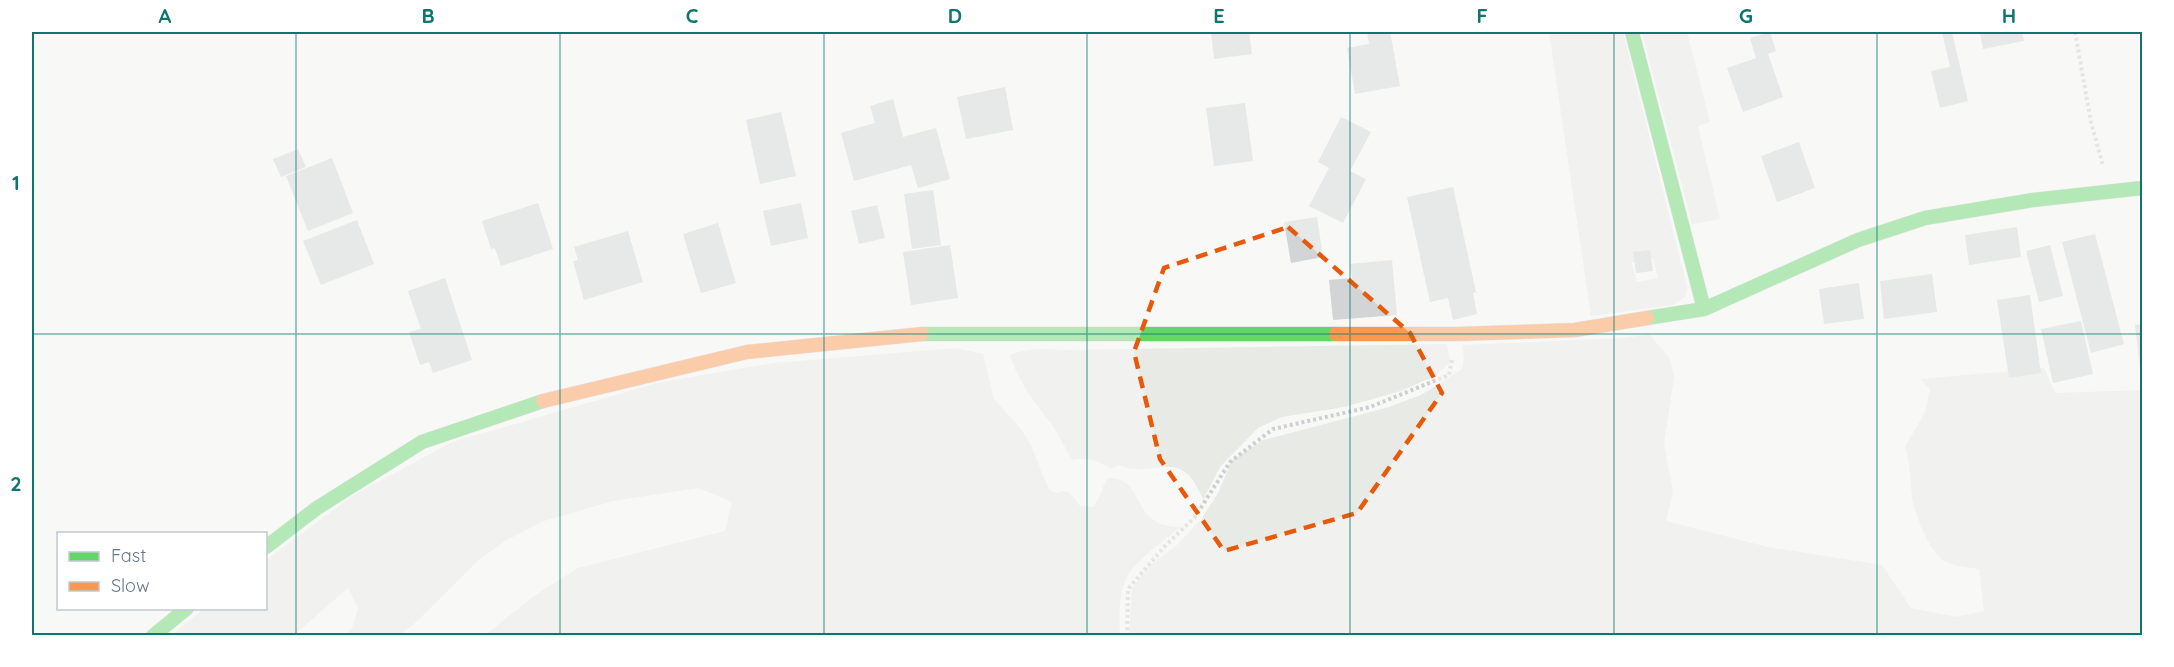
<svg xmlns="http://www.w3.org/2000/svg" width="2174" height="667" font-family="Quicksand,sans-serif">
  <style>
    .green { fill: #e8ebe5; fill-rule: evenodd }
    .building { fill: #d2d4d5 }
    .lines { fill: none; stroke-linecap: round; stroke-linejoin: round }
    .fast-casing { stroke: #d3d5d6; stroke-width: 15 }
    .slow-casing { stroke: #d3d5d6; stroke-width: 15 }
    .path { stroke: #cecfd0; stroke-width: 4; stroke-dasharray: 3 3; stroke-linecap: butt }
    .fast { stroke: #63d668; stroke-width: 14 }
    .slow { stroke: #ff974d; stroke-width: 14 }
    .marked { fill: none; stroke: #e8590c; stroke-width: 4.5; stroke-dasharray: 12 8; stroke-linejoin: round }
    .grid { fill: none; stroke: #0f766e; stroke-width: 1.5; stroke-opacity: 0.55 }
    .neatline { fill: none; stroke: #0f766e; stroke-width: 2 }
    .grid-label { font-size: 20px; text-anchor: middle; font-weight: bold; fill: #0f766e }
  </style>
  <rect width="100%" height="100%" fill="#f8f8f7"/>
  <g class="green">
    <path d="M1549,32H1623L1687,287L1685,297L1673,305L1591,316ZM1653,258L1658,278L1637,282L1632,263Z"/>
    <polygon points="1642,32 1687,32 1710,122 1698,126 1720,219 1692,224"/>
    <path d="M1649,334L1670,359L1674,378L1664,444L1673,492L1666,521L1768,547L1882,565L1911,608L1956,617L1984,611L1979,569C1967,567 1954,567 1943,560C1931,553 1916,517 1913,503C1910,484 1911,466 1905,447L1925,412L1930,389L1920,379L2044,368L2055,393L2142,390V635L1129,636L1132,589L1147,568L1177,545L1202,518L1218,493L1232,460L1263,440L1386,408L1421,395L1462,369L1464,358L1462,345L1625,338Z"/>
    <path d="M1447,344L1450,363L1435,376L1401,391L1344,407L1282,417L1258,428L1220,467L1203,500C1181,443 1156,481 1118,465L1111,469C1098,460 1088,457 1072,460C1065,448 1059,435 1051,423C1033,400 1019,383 1010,355C1028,347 1045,349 1064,350Z"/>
    <path d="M956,348L983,354L994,399L1020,428L1030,443L1049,490L1057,493C1070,487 1073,497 1080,506L1093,507C1101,498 1101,488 1108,478C1149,479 1127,526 1180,527C1165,540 1147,552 1134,567C1118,584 1119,614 1120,635H485L534,596L578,568L725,531L732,502L699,488L613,501L544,521L505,541L480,559L413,625L399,635H346L352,628L358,608L348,588L294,635L170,636L204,609L266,608V560L352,496L452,442L657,383L773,363Z"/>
  </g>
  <g class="building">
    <polygon points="1211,32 1249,32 1252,54 1214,59"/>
    <polygon points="1367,32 1390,32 1400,86 1355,94 1347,48 1369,44"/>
    <polygon points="1770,32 1776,51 1768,54 1783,97 1743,112 1727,68 1756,58 1750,38"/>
    <polygon points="1942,32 1952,32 1968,101 1940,108 1931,71 1950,67"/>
    <polygon points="1980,32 2022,32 2024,41 1983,49"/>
    <polygon points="1005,87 1013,130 966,139 957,97"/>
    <polygon points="893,99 903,137 936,128 950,179 918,188 911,165 854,181 841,133 875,123 870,106"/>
    <polygon points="1245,103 1253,161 1214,166 1206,108"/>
    <polygon points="781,112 796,176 760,184 746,120"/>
    <polygon points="1341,117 1371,132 1350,171 1366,179 1343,223 1309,206 1329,168 1318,162"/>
    <polygon points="1799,142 1815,188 1777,202 1761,156"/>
    <polygon points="298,149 306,167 281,177 273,159"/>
    <polygon points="332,158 353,213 308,231 286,176"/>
    <polygon points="1453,187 1476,292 1473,293 1477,314 1453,320 1448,298 1430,302 1407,197"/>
    <polygon points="933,190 941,245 912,249 904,194"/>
    <polygon points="538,203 553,249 501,266 495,248 491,249 482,221"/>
    <polygon points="801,203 808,238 771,246 763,211"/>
    <polygon points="877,205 885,238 859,244 851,211"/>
    <polygon points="1317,217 1323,257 1291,263 1284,222"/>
    <polygon points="357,220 374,264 321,285 303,241"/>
    <polygon points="718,223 736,283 701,293 683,234"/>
    <polygon points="2017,227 2021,257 1969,265 1965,235"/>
    <polygon points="628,231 643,282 584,300 573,261 578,260 574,247"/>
    <polygon points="2095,234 2124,344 2091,353 2062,242"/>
    <polygon points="950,245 958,298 911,305 903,252"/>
    <polygon points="2050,245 2063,296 2039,302 2026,251"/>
    <polygon points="1650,250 1653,271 1636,273 1633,252"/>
    <polygon points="1392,260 1397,315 1333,320 1329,280 1352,278 1350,264"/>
    <polygon points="1932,274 1937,312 1884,319 1880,281"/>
    <polygon points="445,278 472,360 433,373 429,362 420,365 409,332 421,329 408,291"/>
    <polygon points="1859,283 1864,319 1824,324 1819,289"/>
    <polygon points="2030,295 2041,373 2009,378 1997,300"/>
    <polygon points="2081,321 2093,374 2053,383 2041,329"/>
    <polygon points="2142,324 2142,367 2140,367 2135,325"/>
  </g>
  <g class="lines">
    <g class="fast-casing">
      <g id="fast">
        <polyline points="1632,32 1704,309"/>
        <polyline points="1647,318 1704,309 1858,240 1925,218 2033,200 2142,188"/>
        <polyline points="922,334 1336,334"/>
        <polyline points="266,547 317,508 422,442 543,401"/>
        <polyline points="153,636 187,608"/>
      </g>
    </g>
    <g class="slow-casing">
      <g id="slow">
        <polyline points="1336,334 1458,334 1575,330 1647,318"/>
        <polyline points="543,401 747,352 922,334"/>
      </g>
    </g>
    <g class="path">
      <polyline points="2075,32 2091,122 2103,166"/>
      <polyline points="1127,636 1128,589 1164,547 1195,517 1230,462 1273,429 1370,407 1449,375 1452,360"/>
    </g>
    <use href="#fast" class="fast"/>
    <use href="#slow" class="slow"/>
  </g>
  <path d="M0 0H2174V667H0ZM1288,227L1410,333L1442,393L1357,513L1224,551L1160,459L1134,352L1164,268Z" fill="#f8f8f7" fill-opacity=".55" fill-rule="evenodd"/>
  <path class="marked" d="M1288,227L1410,333L1442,393L1357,513L1224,551L1160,459L1134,352L1164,268Z"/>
  <path class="grid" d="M296,32V636M560,32V636M824,32V636M1087,32V636M1350,32V636M1614,32V636M1877,32V636M32,334H2142"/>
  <rect width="2174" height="667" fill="none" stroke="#ffffff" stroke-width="66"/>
  <rect x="57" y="532" width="210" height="78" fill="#ffffff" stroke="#c1c9d0" stroke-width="1.5"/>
  <rect x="69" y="552" width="30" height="9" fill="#63d668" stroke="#c1c9d0" stroke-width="1.5"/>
  <text x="111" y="562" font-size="18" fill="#65788a">Fast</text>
  <rect x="69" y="582" width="30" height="9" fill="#ff974d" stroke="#c1c9d0" stroke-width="1.5"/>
  <text x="111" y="592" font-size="18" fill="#65788a">Slow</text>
  <rect x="33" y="33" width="2108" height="601" class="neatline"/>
  <g class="grid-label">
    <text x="165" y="23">A</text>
    <text x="428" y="23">B</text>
    <text x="692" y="23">C</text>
    <text x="955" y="23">D</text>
    <text x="1219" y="23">E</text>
    <text x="1482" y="23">F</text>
    <text x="1746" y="23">G</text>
    <text x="2009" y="23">H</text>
    <text x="16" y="190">1</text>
    <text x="16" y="491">2</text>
  </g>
</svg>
